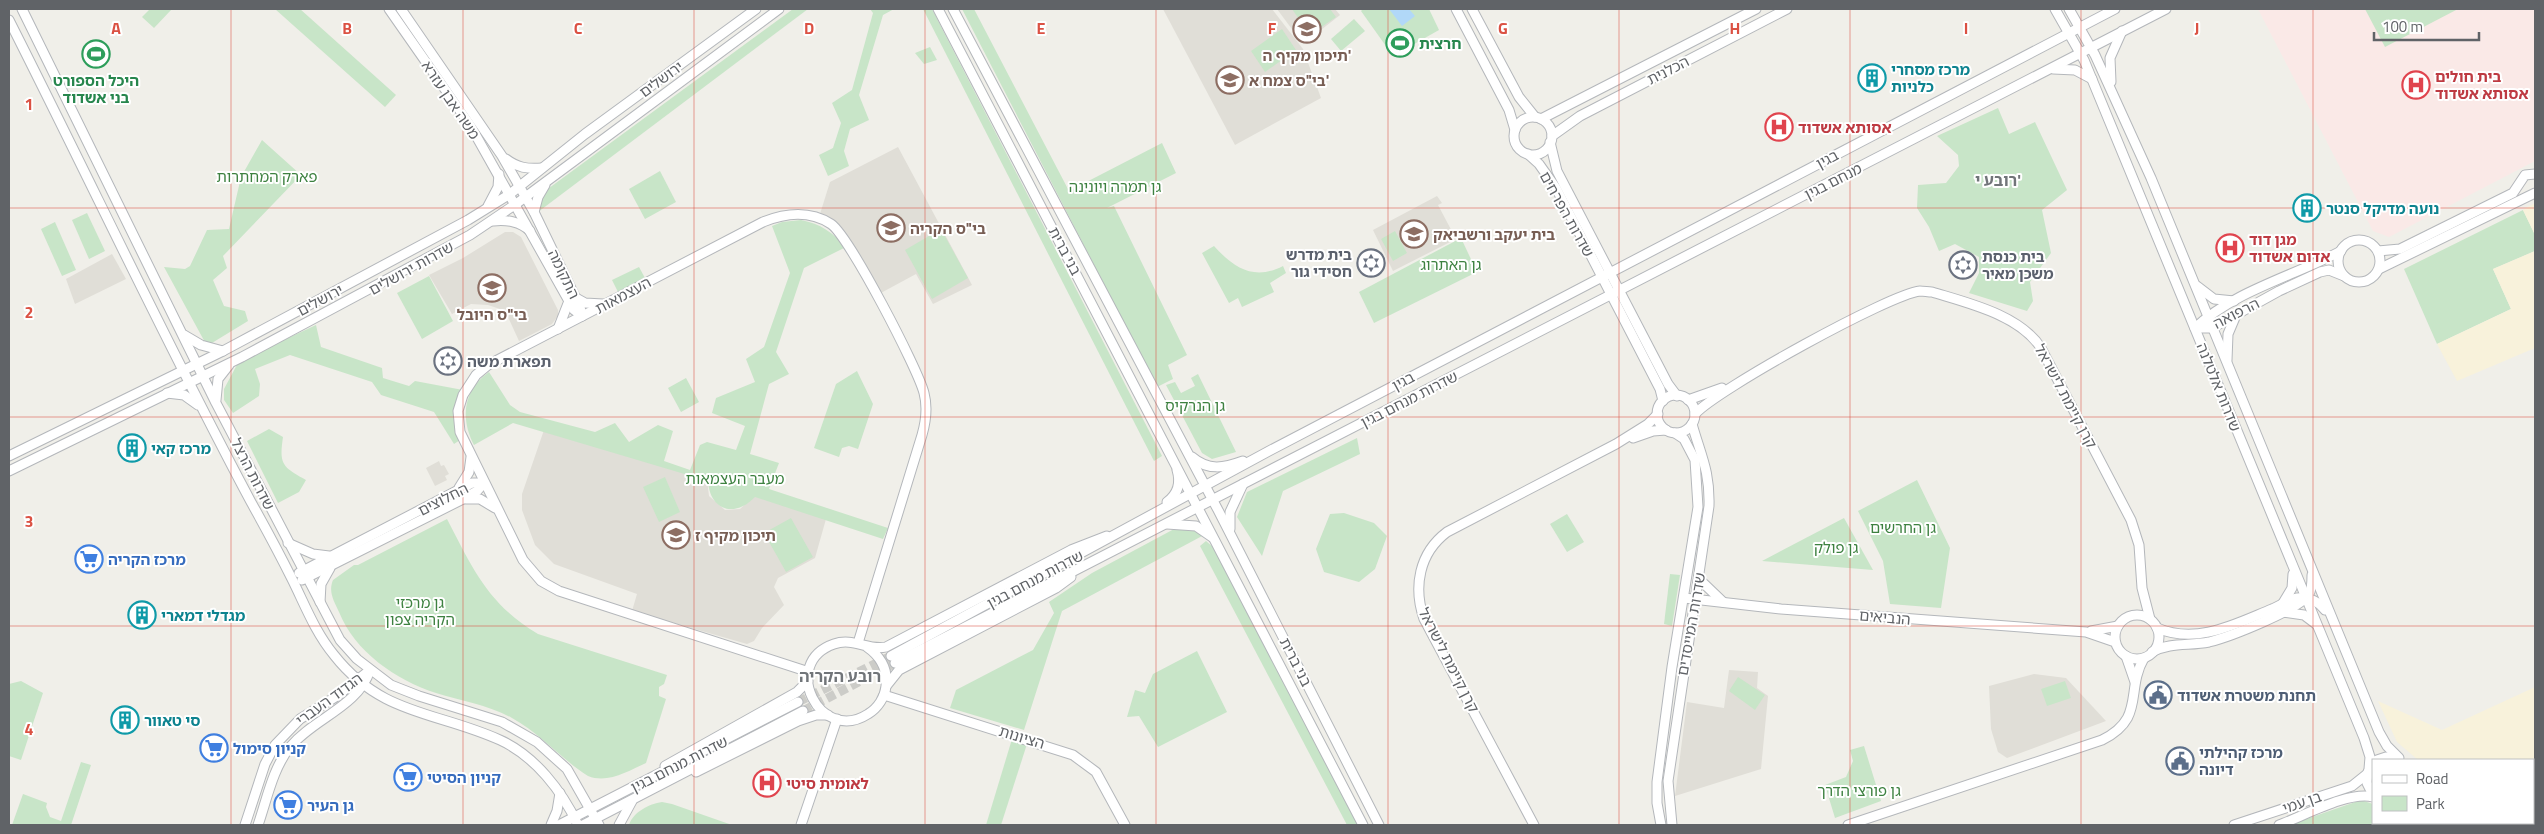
<svg xmlns="http://www.w3.org/2000/svg" width="2544" height="834" font-family="'Titillium Web','Noto Sans Hebrew',sans-serif">
  <style>
    .education { fill: #e0ded7 }
    .medical { fill: #fae9e7 }
    .green { fill: #c8e5c8 }
    .sand { fill: #f8f2db }
    .water { fill: #b1d8f8 }
    .lines { fill: none; stroke-linecap: round; stroke-linejoin: round }
    .secondary-tunnel { stroke: #ccccc8; stroke-width: 9; stroke-dasharray: 9 4.5; stroke-linecap: butt }
    .secondary-casing { stroke: #b4b7bb; stroke-width: 11 }
    .secondary { stroke: #fff; stroke-width: 9 }
    .grid { fill: none; stroke: #db5143; stroke-width: 1; stroke-opacity: 0.55 }
    .labels { text-anchor: middle; dominant-baseline: central; stroke-width: 4; stroke-linejoin: round; paint-order: stroke }
    .leisure-label { font-size: 15px; font-weight: bold; fill: #27864d; stroke: #fff; text-anchor: start }
    .education-label { font-size: 15px; font-weight: bold; fill: #785e54; stroke: #fff; text-anchor: start }
    .culture-label { font-size: 15px; font-weight: bold; fill: #0d838f; stroke: #fff; text-anchor: start }
    .street-label { font-size: 15px; fill: #606367; stroke: #fff }
    .health-label { font-size: 15px; font-weight: bold; fill: #be3a42; stroke: #fff; text-anchor: start }
    .park-label { font-size: 15px; fill: #3d8140; stroke: #fff }
    .worship-label { font-size: 15px; font-weight: bold; fill: #5b616d; stroke: #fff; text-anchor: start }
    .shop-label { font-size: 15px; font-weight: bold; fill: #366cbe; stroke: #fff; text-anchor: start }
    .service-label { font-size: 15px; font-weight: bold; fill: #4e5e75; stroke: #fff; text-anchor: start }
    .neighbourhood-label { font-size: 16px; font-weight: bold; fill: #717579; stroke: #fff }
    .grid-label { font-size: 16px; text-anchor: middle; font-weight: bold; fill: #db5143; stroke: #fff; stroke-width: 4; stroke-linejoin: round; paint-order: stroke }
  </style>
  <rect width="100%" height="100%" fill="#f0efe9"/>
  <g class="education">
    <polygon points="1163,9 1272,9 1303,49 1321,98 1235,145"/>
    <polygon points="1277,9 1335,9 1340,15 1303,44"/>
    <polygon points="898,147 972,285 933,304 916,274 879,294 849,239 843,231 820,214 830,182"/>
    <polygon points="1437,196 1442,203 1438,205 1456,239 1393,271 1373,230"/>
    <polygon points="505,232 513,232 521,237 558,310 558,316 552,324 519,341 508,317 500,309 488,305 471,304 452,314 429,275 463,258"/>
    <polygon points="112,254 126,279 75,304 66,279"/>
    <polygon points="545,427 707,480 709,496 725,510 740,509 756,494 826,519 815,558 778,578 774,587 784,605 762,628 754,641 747,644 632,611 637,594 554,564 535,545 522,510 522,494"/>
    <polygon points="439,461 441,466 444,465 449,474 445,476 447,480 435,486 426,468"/>
    <polygon points="1729,670 1758,672 1757,688 1768,696 1761,769 1675,796 1687,702 1724,708"/>
    <polygon points="2034,674 2066,678 2106,721 2007,758 1998,752 1991,729 1989,686"/>
  </g>
  <polygon class="medical" points="2258,9 2535,9 2535,161 2389,237 2373,231"/>
  <g class="green">
    <polygon points="150,9 172,9 154,28 142,17"/>
    <polygon points="275,9 300,9 396,95 385,107"/>
    <polygon points="793,9 808,9 538,212 540,200 545,191"/>
    <polygon points="870,9 894,9 883,15 859,95 869,120 850,129 844,151 849,166 828,176 819,155 833,148 841,123 832,103 852,90 873,13"/>
    <polygon points="923,9 932,9 1162,456 1154,461"/>
    <polygon points="962,9 974,9 1069,191 1162,143 1176,173 1107,208 1114,206 1187,355 1168,365 1173,379 1157,387"/>
    <polygon points="1292,9 1330,9 1336,17 1310,35"/>
    <polygon points="1363,9 1429,9 1439,30 1393,56 1361,11"/>
    <polygon points="2365,9 2458,9 2385,47"/>
    <polygon points="1354,19 1365,31 1341,51 1331,39"/>
    <polygon points="1282,29 1296,50 1265,72 1251,51"/>
    <polygon points="930,47 937,60 924,64 915,53"/>
    <polygon points="1998,108 2009,134 2035,122 2067,190 2042,210 2051,253 2030,282 2033,301 2027,311 1969,293 1979,273 1979,257 1955,244 1939,251 1929,227 1917,208 1918,185 1946,183 1959,166 1958,155 1937,136"/>
    <polygon points="262,140 301,175 223,256 227,268 213,280 224,306 245,311 248,321 207,346 164,267 185,269 190,266 207,230 229,229 241,177"/>
    <polygon points="660,171 676,202 645,219 629,189"/>
    <polygon points="2523,210 2535,235 2535,251 2493,269 2511,309 2437,344 2404,269"/>
    <polygon points="87,213 105,251 89,259 72,220"/>
    <path d="M801,220C821,224 832,232 846,247L804,268L776,352L789,374L769,384L750,454L779,463L769,489L888,528L883,539L755,497C735,518 710,511 708,481L513,423L474,445C460,418 463,390 489,372L510,405L520,412L595,432L615,423L629,442L658,425L673,431L664,461L690,470L700,445L707,442L736,450L745,426L712,413L716,398L755,382L746,359L764,347L790,273L772,226L782,222Z"/>
    <polygon points="55,222 76,270 62,276 41,229"/>
    <polygon points="941,229 968,278 932,299 905,250"/>
    <polygon points="1395,231 1407,253 1393,261 1381,239"/>
    <polygon points="1461,238 1477,272 1374,323 1359,292"/>
    <path d="M1214,246C1234,268 1254,281 1283,266L1286,273L1270,283L1274,292L1242,307L1238,298L1229,303L1202,253Z"/>
    <polygon points="639,267 645,278 618,292 612,280"/>
    <polygon points="429,276 453,321 422,339 397,293"/>
    <polygon points="316,325 321,347 382,368 383,378 409,386 415,381 463,390 460,440 454,444 434,412 381,395 372,382 290,355 255,369 260,384 259,396 233,413 224,400 224,389 239,361"/>
    <polygon points="857,371 873,404 858,449 849,446 842,448 839,457 814,448 836,384"/>
    <polygon points="1198,374 1236,452 1212,459 1202,453 1166,385 1175,382 1181,393 1195,386 1191,378"/>
    <polygon points="686,378 699,402 681,412 668,388"/>
    <path d="M269,429L283,437C279,464 282,467 306,480L299,492L278,503L247,441Z"/>
    <polygon points="1357,438 1360,454 1283,491 1262,556 1237,517 1247,492"/>
    <polygon points="665,477 680,512 659,522 643,487"/>
    <polygon points="1917,480 1950,548 1941,608 1890,604 1883,561 1858,511"/>
    <polygon points="1344,513 1374,523 1387,536 1375,569 1359,582 1324,572 1316,549 1330,514"/>
    <polygon points="1567,514 1584,542 1567,552 1550,524"/>
    <polygon points="791,518 813,557 786,572 764,533"/>
    <polygon points="1844,518 1873,570 1762,561"/>
    <path d="M447,519C473,569 488,604 538,634L667,675L664,684L659,687V696L666,699L646,763C628,771 608,784 588,776C561,759 541,734 512,718C489,705 461,701 436,693C396,680 355,652 339,612C334,601 328,592 333,580L354,565H358Z"/>
    <polygon points="1176,528 1194,528 1204,535 1062,611 1024,730 950,708 956,690 1033,650 1054,613 1049,602 1092,573"/>
    <polygon points="1206,541 1213,547 1359,825 1347,825 1200,546"/>
    <polygon points="1670,574 1680,575 1672,626 1664,624"/>
    <polygon points="1197,651 1227,712 1158,747 1139,716 1127,717 1135,690 1145,693 1153,674"/>
    <polygon points="1738,677 1765,695 1755,710 1729,691"/>
    <polygon points="21,681 43,693 21,760 9,756 9,684"/>
    <polygon points="2065,681 2071,698 2047,706 2041,689"/>
    <polygon points="1012,739 1027,744 1001,825 986,825"/>
    <polygon points="1864,746 1881,801 1835,818 1825,785 1846,777 1853,761 1850,750"/>
    <polygon points="81,762 91,765 71,825 12,825 23,794 47,803 46,807 50,817 61,821"/>
    <polygon points="2361,800 2373,804 2373,823 2391,823 2392,825 2289,825"/>
    <path d="M662,802L672,804L732,825H629C633,812 649,804 662,802Z"/>
  </g>
  <g class="sand">
    <polygon points="2535,203 2535,235 2523,210"/>
    <polygon points="2535,251 2535,348 2457,381 2437,344 2511,309 2493,269"/>
    <polygon points="2535,687 2535,825 2426,825 2424,823 2533,823 2533,760 2418,760 2397,742 2378,701 2442,730"/>
  </g>
  <polygon class="water" points="1389,9 1409,9 1415,16 1402,26"/>
  <g class="lines">
    <g class="secondary-tunnel">
      <polyline points="798,702 891,656"/>
      <polyline points="803,711 895,663"/>
    </g>
    <g class="secondary-casing">
      <g id="secondary">
        <polyline points="22,9 216,403 340,640 357,659 391,685 419,696 502,722 537,742 567,769 599,825"/>
        <polyline points="389,9 470,125 574,310 582,316"/>
        <polyline points="401,9 502,156 534,212 580,307 582,316"/>
        <polyline points="938,9 1363,825"/>
        <polyline points="953,9 1218,510 1379,825"/>
        <polyline points="1456,9 1509,110 1515,130"/>
        <polyline points="1472,9 1519,97 1535,117"/>
        <polyline points="2055,9 2084,60 2364,738 2370,757 2369,769"/>
        <polyline points="2069,9 2095,55 2151,178 2379,732 2387,746 2399,758"/>
        <path d="M9,20C90,180 166,343 251,502C265,527 279,553 292,579C305,605 315,632 334,655C382,716 436,711 500,740C535,756 562,791 578,825"/>
        <polyline points="2053,69 2075,70 2092,79"/>
        <polyline points="2111,82 2110,58 2122,31"/>
        <circle cx="1533" cy="136" r="19"/>
        <polyline points="1541,119 1756,9"/>
        <polyline points="1552,136 1580,116 1787,9"/>
        <polyline points="1550,142 1557,171 1668,384 1677,396"/>
        <polyline points="1528,154 1539,164 1556,188 1660,389 1663,401"/>
        <path d="M506,159C518,168 527,169 542,168"/>
        <polyline points="488,206 498,187 499,174"/>
        <polyline points="534,212 538,197 545,185"/>
        <path d="M493,221C506,219 521,222 530,231"/>
        <circle cx="2359" cy="261" r="21"/>
        <polyline points="2378,251 2400,249 2513,193 2525,175 2535,174"/>
        <polyline points="2379,269 2535,193"/>
        <polyline points="2197,286 2214,299 2234,301"/>
        <polyline points="576,298 585,303 603,304"/>
        <path d="M2195,328C2234,291 2294,276 2341,251"/>
        <polyline points="2195,328 2212,328 2279,291 2320,272 2329,270 2344,276"/>
        <polyline points="558,329 569,301"/>
        <polyline points="184,335 201,345 223,351"/>
        <polyline points="2227,360 2228,334 2236,315"/>
        <polyline points="167,393 184,395 198,405"/>
        <circle cx="1676" cy="414" r="19"/>
        <polyline points="216,400 218,379 229,365"/>
        <polyline points="1688,400 1722,388"/>
        <path d="M1695,414C1716,390 1890,294 1920,291C1924,291 1928,292 1932,292C1968,303 2020,315 2041,348L2131,520L2139,545L2142,588L2150,619"/>
        <polyline points="1633,438 1653,431 1666,430"/>
        <polyline points="9,456 223,351 468,220 510,194 585,134 756,9"/>
        <path d="M1192,457C1208,471 1224,468 1243,461"/>
        <polyline points="9,471 242,357 470,235 516,204 779,9"/>
        <polyline points="459,488 469,472 471,457"/>
        <polyline points="466,499 480,499 495,508"/>
        <path d="M1167,502C1178,494 1181,483 1177,470"/>
        <polyline points="1167,524 1196,526 1212,537"/>
        <polyline points="1230,529 1230,512 1243,484"/>
        <polyline points="288,543 313,554 329,556"/>
        <polyline points="299,573 472,483 484,483"/>
        <polyline points="1699,579 1723,602"/>
        <polyline points="302,580 463,499 477,491 484,483"/>
        <polyline points="1684,598 1781,609 2086,632 2115,642"/>
        <polyline points="320,602 321,584 330,568"/>
        <polyline points="2283,603 2292,588 2293,574"/>
        <polyline points="2282,612 2304,615 2316,624"/>
        <circle cx="2137" cy="637" r="22"/>
        <path d="M2157,628C2197,645 2235,624 2272,609C2280,606 2289,599 2297,598C2309,597 2318,601 2325,610"/>
        <polyline points="2091,631 2118,626"/>
        <path d="M867,647C880,656 888,669 886,686C885,697 878,708 868,714C820,745 779,663 834,644C853,637 868,651 886,647L1071,550L1107,536"/>
        <path d="M2152,652C2170,642 2189,646 2209,642C2229,637 2299,610 2309,594C2312,589 2312,581 2312,575"/>
        <polyline points="891,656 1269,451 2115,9"/>
        <polyline points="2126,656 2135,682"/>
        <polyline points="895,663 2166,9"/>
        <path d="M809,672L559,591L541,581L523,560L460,432L458,411L463,395L476,375L488,365L763,222C786,213 809,210 831,224C849,236 918,369 924,393C928,408 926,421 922,435L858,643"/>
        <polyline points="887,685 899,670 1056,588 1071,577"/>
        <polyline points="884,695 1073,755 1096,772 1125,825"/>
        <polyline points="2377,760 2386,757 2398,758"/>
        <polyline points="665,766 797,692 808,681"/>
        <polyline points="696,772 798,721 816,715 828,715"/>
        <polyline points="2368,772 2367,783 2373,795"/>
        <polyline points="2396,823 2397,825"/>
        <polyline points="2411,823 2412,825"/>
        <polyline points="245,825 265,764 275,745 300,719 337,696 370,670"/>
        <path d="M258,825C267,799 273,768 290,747C314,718 358,707 370,670"/>
        <polyline points="551,825 557,811 560,793"/>
        <polyline points="559,825 798,702"/>
        <polyline points="583,825 803,711"/>
        <polyline points="619,825 632,801"/>
        <polyline points="801,825 837,719"/>
        <path d="M1534,825L1424,619C1413,587 1419,553 1447,532L1616,444L1648,424L1658,414"/>
        <polyline points="1661,825 1657,803 1657,782 1672,667 1698,507 1695,460 1684,439 1675,433"/>
        <path d="M1672,825L1668,781L1709,506C1710,471 1701,456 1692,424"/>
        <path d="M1848,825L2102,740C2146,718 2125,691 2144,658"/>
        <polyline points="2234,825 2352,786 2367,774"/>
        <path d="M2279,825C2304,816 2348,791 2373,797"/>
      </g>
    </g>
    <use href="#secondary" class="secondary"/>
  </g>
  <path class="grid" d="M231,9V825M463,9V825M694,9V825M925,9V825M1156,9V825M1388,9V825M1619,9V825M1850,9V825M2081,9V825M2313,9V825M9,208H2535M9,417H2535M9,626H2535"/>
  <defs>
    <g id="school-ring" transform="scale(1.4375)"><circle r="9.5" fill="#fff" stroke="#8d6e63" stroke-width="1.5"/><path d="M0-5L7-2L0 1L-7-2ZM-4 1L0 2.5L4 1V4Q0 6-4 4Z" fill="#8d6e63"/></g>
    <g id="stadium-ring" transform="scale(1.4375)"><circle r="9.5" fill="#fff" stroke="#2e9e5b" stroke-width="1.5"/><path d="M0-5a6.5 5 0 1 0 0 10a6.5 5 0 1 0 0-10ZM-3.5-1.8h7v3.6h-7Z" fill="#2e9e5b"/></g>
    <g id="building-ring" transform="scale(1.4375)"><circle r="9.5" fill="#fff" stroke="#0f9aa8" stroke-width="1.5"/><path d="M-4-6H4V6H1V3H-1V6H-4ZM-2.5-4.3h1.7v1.8h-1.7ZM.8-4.3h1.7v1.8H.8ZM-2.5-1h1.7V.8h-1.7ZM.8-1h1.7V.8H.8Z" fill="#0f9aa8"/></g>
    <g id="hospital-ring" transform="scale(1.4375)"><circle r="9.5" fill="#fff" stroke="#e0444e" stroke-width="1.5"/><path d="M-5-5h3v3.5h4V-5h3V5h-3V1.5h-4V5h-3Z" fill="#e0444e"/></g>
    <g id="synagogue-ring" transform="scale(1.4375)"><circle r="9.5" fill="#fff" stroke="#6b7280" stroke-width="1.5"/><path d="M0-6.5L5.6 3.2H-5.6ZM0 6.5L5.6-3.2H-5.6Z" fill="#6b7280"/></g>
    <g id="supermarket-ring" transform="scale(1.4375)"><circle r="9.5" fill="#fff" stroke="#3f7fe0" stroke-width="1.5"/><path d="M-6-5.5h2.5l.6 2H6L4.5 2H-2.5L-4.4-4H-6ZM-1.5 3.2a1.3 1.3 0 1 0 .1 0ZM3 3.2a1.3 1.3 0 1 0 .1 0Z" fill="#3f7fe0"/></g>
    <g id="civic-ring" transform="scale(1.4375)"><circle r="9.5" fill="#fff" stroke="#5c6f8a" stroke-width="1.5"/><path d="M-.6-6.5H3V-4.5H.6V-3L4-1V1h2V6H-6V1h2V-1L-.6-3ZM-1.2 2.5V6h2.4V2.5Z" fill="#5c6f8a"/></g>
  </defs>
  <g fill-rule="evenodd">
    <use href="#school-ring" x="1307" y="29"/>
    <use href="#stadium-ring" x="1400" y="43"/>
    <use href="#stadium-ring" x="96" y="54"/>
    <use href="#building-ring" x="1872" y="78"/>
    <use href="#school-ring" x="1230" y="80"/>
    <use href="#hospital-ring" x="2416" y="85"/>
    <use href="#hospital-ring" x="1779" y="127"/>
    <use href="#building-ring" x="2307" y="208"/>
    <use href="#school-ring" x="891" y="228"/>
    <use href="#school-ring" x="1414" y="234"/>
    <use href="#hospital-ring" x="2230" y="248"/>
    <use href="#synagogue-ring" x="1371" y="263"/>
    <use href="#synagogue-ring" x="1963" y="265"/>
    <use href="#school-ring" x="492" y="288"/>
    <use href="#synagogue-ring" x="448" y="361"/>
    <use href="#building-ring" x="132" y="448"/>
    <use href="#school-ring" x="676" y="535"/>
    <use href="#supermarket-ring" x="89" y="559"/>
    <use href="#building-ring" x="142" y="615"/>
    <use href="#civic-ring" x="2158" y="695"/>
    <use href="#building-ring" x="125" y="720"/>
    <use href="#supermarket-ring" x="214" y="748"/>
    <use href="#civic-ring" x="2180" y="761"/>
    <use href="#supermarket-ring" x="408" y="777"/>
    <use href="#hospital-ring" x="767" y="783"/>
    <use href="#supermarket-ring" x="288" y="805"/>
  </g>
  <g class="labels">
    <g class="leisure-label">
      <text x="1419" y="43">חרצית</text>
      <text x="96" y="80" text-anchor="middle">היכל הספורט<tspan x="96" dy="17">בני אשדוד</tspan></text>
    </g>
    <g class="education-label">
      <text x="1307" y="55" text-anchor="middle">תיכון מקיף ה'</text>
      <text x="1249" y="80">בי"ס צמח א'</text>
      <text x="910" y="228">בי"ס הקריה</text>
      <text x="1433" y="234">בית יעקב ורשביאק</text>
      <text x="492" y="314" text-anchor="middle">בי"ס היובל</text>
      <text x="695" y="535">תיכון מקיף ז</text>
    </g>
    <g class="culture-label">
      <text x="1891" y="69">מרכז מסחרי<tspan x="1891" dy="17">כלניות</tspan></text>
      <text x="2326" y="208">נועה מדיקל סנטר</text>
      <text x="151" y="448">מרכז קאי</text>
      <text x="161" y="615">מגדלי דמארי</text>
      <text x="144" y="720">סי טאוור</text>
    </g>
    <g class="street-label">
      <text transform="translate(1668 70) rotate(-27)">הכלנית</text>
      <text transform="translate(661 79) rotate(-36)">ירושלים</text>
      <text transform="translate(451 100) rotate(56)">משה אבן עזרא</text>
      <text transform="translate(1827 159) rotate(-28)">בגין</text>
      <text transform="translate(1833 181) rotate(-27)">מנחם בגין</text>
      <text transform="translate(1567 214) rotate(61)">שדרות הפרחים</text>
      <text transform="translate(1065 251) rotate(62)">בני ברית</text>
      <text transform="translate(411 268) rotate(-29)">שדרות ירושלים</text>
      <text transform="translate(564 274) rotate(64)">התקומה</text>
      <text transform="translate(623 295) rotate(-28)">העצמאות</text>
      <text transform="translate(320 300) rotate(-28)">ירושלים</text>
      <text transform="translate(2236 313) rotate(-27)">הרפואה</text>
      <text transform="translate(1403 381) rotate(-28)">בגין</text>
      <text transform="translate(2219 387) rotate(68)">שדרות אלטלנה</text>
      <text transform="translate(2066 396) rotate(62)">קרן קיימת לישראל</text>
      <text transform="translate(1409 399) rotate(-27)">שדרות מנחם בגין</text>
      <text transform="translate(253 474) rotate(63)">שדרות הרצל</text>
      <text transform="translate(443 499) rotate(-27)">החלוצים</text>
      <text transform="translate(1035 579) rotate(-28)">שדרות מנחם בגין</text>
      <text transform="translate(1885 617) rotate(5)">הנביאים</text>
      <text transform="translate(1691 624) rotate(-80)">שדרות המייסדים</text>
      <text transform="translate(1449 660) rotate(63)">קרן קיימת לישראל</text>
      <text transform="translate(1296 662) rotate(63)">בני ברית</text>
      <text transform="translate(329 699) rotate(-36)">הגדוד העברי</text>
      <text transform="translate(1022 737) rotate(17)">הציונות</text>
      <text transform="translate(679 764) rotate(-27)">שדרות מנחם בגין</text>
      <text transform="translate(2302 802) rotate(-19)">בן עמי</text>
    </g>
    <g class="health-label">
      <text x="2435" y="76">בית חולים<tspan x="2435" dy="17">אסותא אשדוד</tspan></text>
      <text x="1798" y="127">אסותא אשדוד</text>
      <text x="2249" y="239">מגן דוד<tspan x="2249" dy="17">אדום אשדוד</tspan></text>
      <text x="786" y="783">לאומית סיטי</text>
    </g>
    <g class="park-label">
      <text x="267" y="176">פארק המחתרות</text>
      <text x="1115" y="186">גן תמרה ויונינה</text>
      <text x="1451" y="264">גן האתרוג</text>
      <text x="1195" y="405">גן הנרקיס</text>
      <text x="735" y="478">מעבר העצמאות</text>
      <text x="1903" y="527">גן החרשים</text>
      <text x="1836" y="547">גן פולק</text>
      <text x="420" y="602">גן מרכזי<tspan x="420" dy="17">הקריה צפון</tspan></text>
      <text x="1859" y="790">גן פורצי הדרך</text>
    </g>
    <g class="worship-label">
      <text x="1352" y="254" text-anchor="end">בית מדרש<tspan x="1352" dy="17">חסידי גור</tspan></text>
      <text x="1982" y="256">בית כנסת<tspan x="1982" dy="17">משכן מאיר</tspan></text>
      <text x="467" y="361">תפארת משה</text>
    </g>
    <g class="shop-label">
      <text x="108" y="559">מרכז הקריה</text>
      <text x="233" y="748">קניון סימול</text>
      <text x="427" y="777">קניון הסיטי</text>
      <text x="307" y="805">גן העיר</text>
    </g>
    <g class="service-label">
      <text x="2177" y="695">תחנת משטרת אשדוד</text>
      <text x="2199" y="752">מרכז קהילתי<tspan x="2199" dy="17">דיונה</tspan></text>
    </g>
    <g class="neighbourhood-label">
      <text x="1998" y="180">רובע י'</text>
      <text x="840" y="676">רובע הקריה</text>
    </g>
  </g>
  <g class="grid-label">
    <text x="116" y="34">A</text>
    <text x="347" y="34">B</text>
    <text x="578" y="34">C</text>
    <text x="809" y="34">D</text>
    <text x="1041" y="34">E</text>
    <text x="1272" y="34">F</text>
    <text x="1503" y="34">G</text>
    <text x="1735" y="34">H</text>
    <text x="1966" y="34">I</text>
    <text x="2197" y="34">J</text>
    <text x="29" y="110">1</text>
    <text x="29" y="318">2</text>
    <text x="29" y="527">3</text>
    <text x="29" y="735">4</text>
  </g>
  <rect width="2544" height="834" fill="none" stroke="#606367" stroke-width="20"/>
  <rect x="2372" y="759" width="162" height="65" fill="#ffffff" stroke="#bfc1c2"/>
  <rect x="2382" y="775" width="25" height="8" fill="#ffffff" stroke="#bfc1c2"/>
  <text x="2416" y="784" font-size="15" fill="#606367">Road</text>
  <rect x="2382" y="796" width="25" height="15" fill="#c8e5c8" stroke="#bfc1c2"/>
  <text x="2416" y="809" font-size="15" fill="#606367">Park</text>
  <path d="M2374 32v8h105v-8" fill="none" stroke="#606367" stroke-width="2.5"/>
  <text x="2382" y="32" font-size="15" fill="#606367" stroke="#ffffff" stroke-width="4" paint-order="stroke">100 m</text>
</svg>
